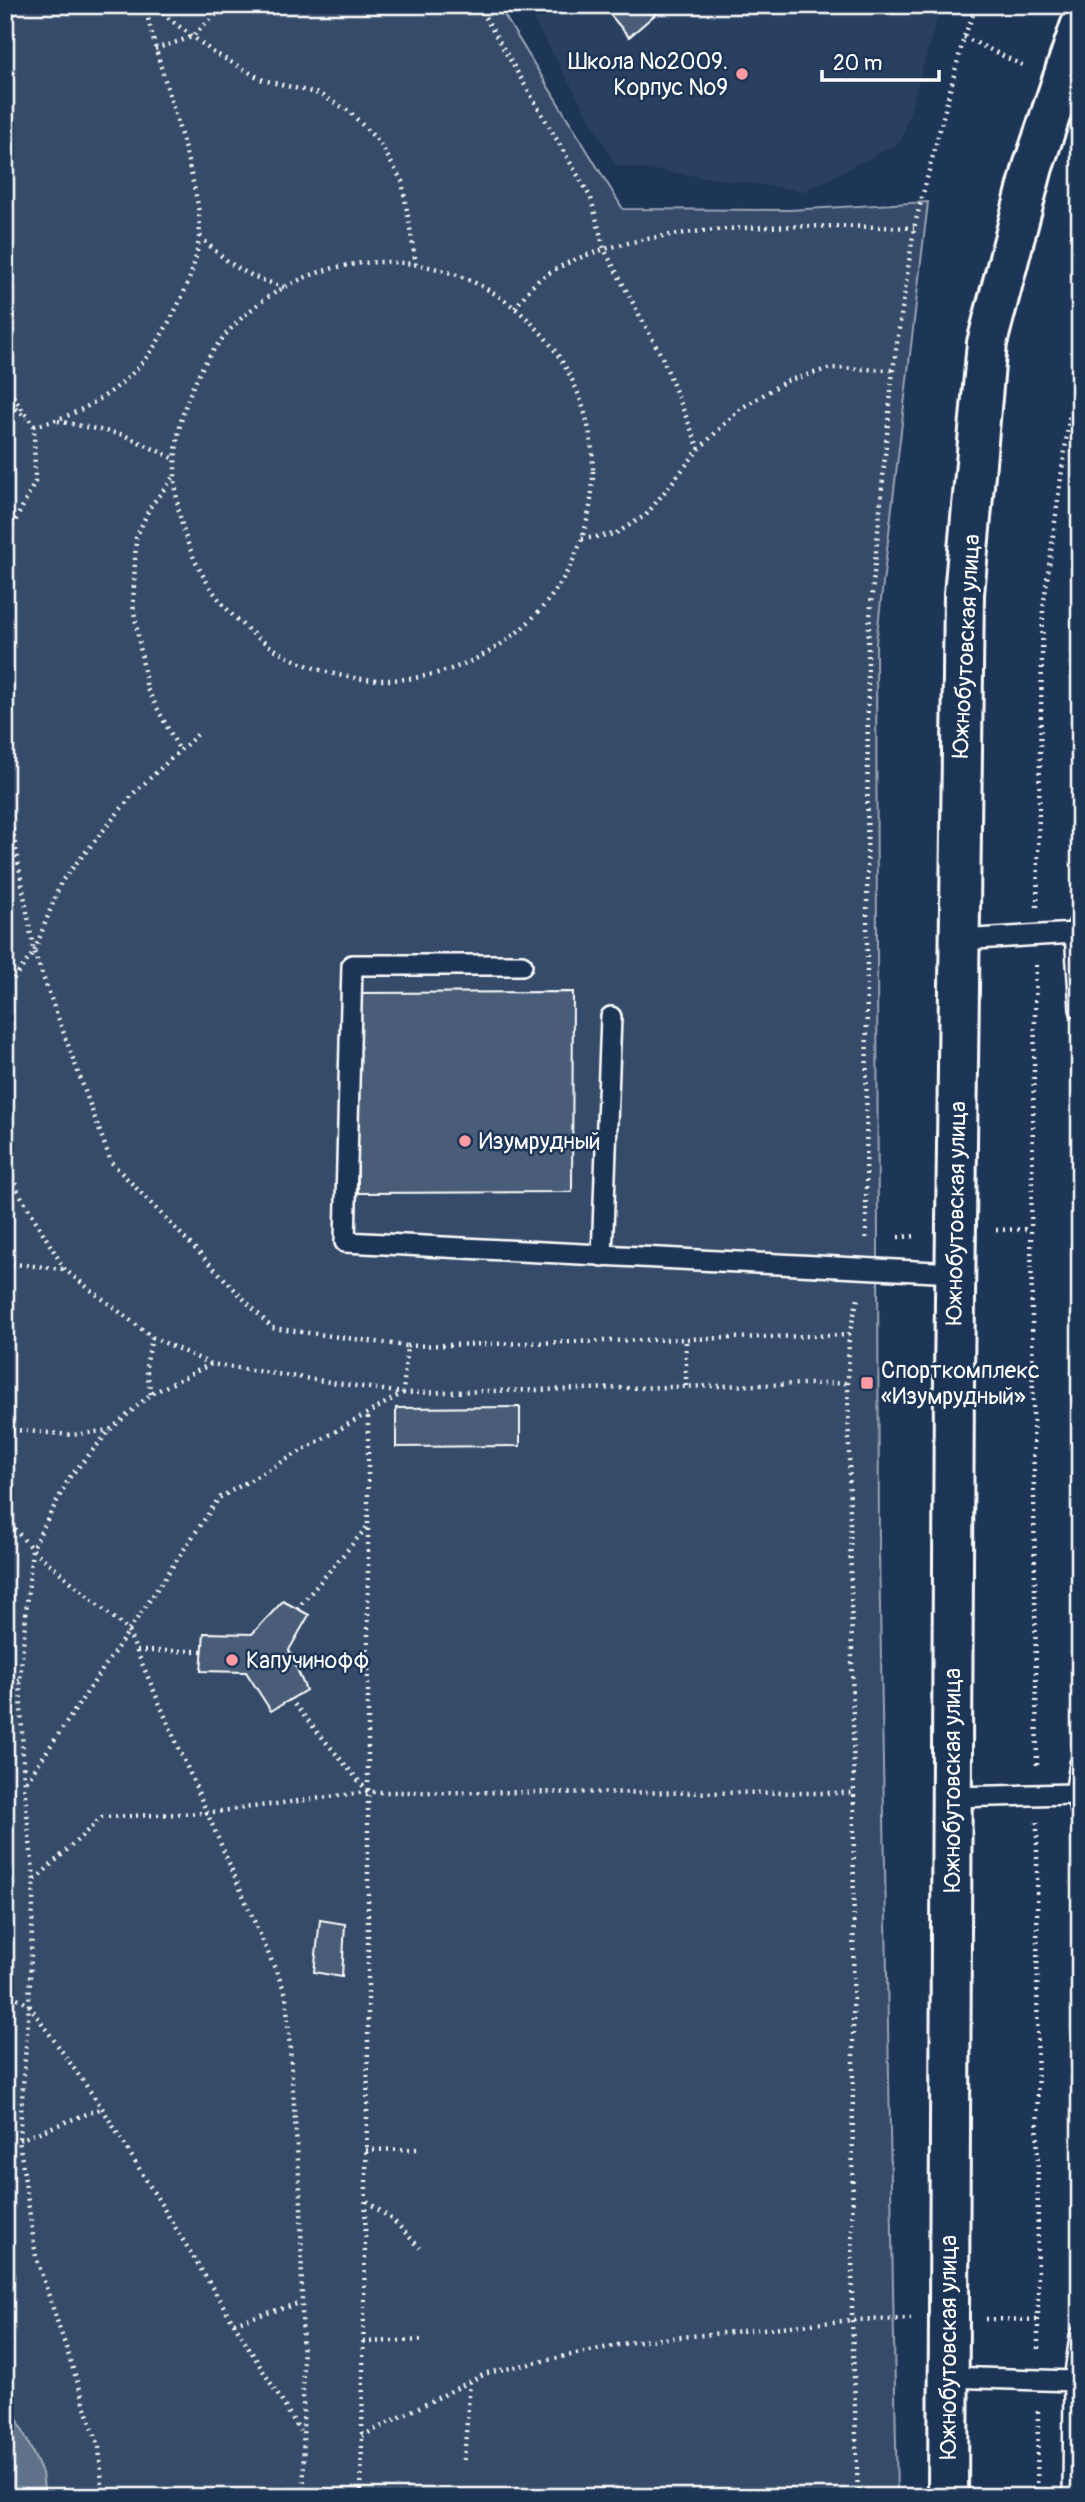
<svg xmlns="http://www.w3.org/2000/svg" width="1085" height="2502" font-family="Pangolin,sans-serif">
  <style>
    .built { fill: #2a4161 }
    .green { fill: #364b69; stroke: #9aa5b4; stroke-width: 2 }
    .water { fill: #617289; stroke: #a0aab8; stroke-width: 2 }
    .building { fill: #4a5d79; stroke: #fff; stroke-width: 2 }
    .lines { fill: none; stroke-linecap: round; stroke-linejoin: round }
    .lane-casing { stroke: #fff; stroke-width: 24 }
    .secondary-casing { stroke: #fff; stroke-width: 44 }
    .path { stroke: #fff; stroke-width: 4.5; stroke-dasharray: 2 5; stroke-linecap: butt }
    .lane { stroke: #1d3557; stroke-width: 19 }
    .secondary { stroke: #1d3557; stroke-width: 38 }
    .poi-dot { fill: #ff9aa2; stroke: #1d3557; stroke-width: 2.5 }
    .labels { text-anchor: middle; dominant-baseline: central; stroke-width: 5; stroke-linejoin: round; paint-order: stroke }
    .poi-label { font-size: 23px; fill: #fff; stroke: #1d3557; text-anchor: start }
    .street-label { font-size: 23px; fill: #fff; stroke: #1d3557 }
  </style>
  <rect width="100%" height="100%" fill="#1d3557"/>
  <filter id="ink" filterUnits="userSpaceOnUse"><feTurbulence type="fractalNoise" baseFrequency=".0143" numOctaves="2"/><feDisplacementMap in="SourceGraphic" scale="14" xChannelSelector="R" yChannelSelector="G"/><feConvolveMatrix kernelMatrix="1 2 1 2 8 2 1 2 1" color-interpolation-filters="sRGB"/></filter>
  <g filter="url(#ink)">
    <polygon class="built" points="525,5 941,5 901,142 805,191 616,165"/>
    <polygon class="green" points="5,5 498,5 623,209 789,210 928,202 876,643 879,1553 897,2497 5,2497"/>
    <polygon class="water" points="5,2392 42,2473 45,2497 5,2497"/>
    <g class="building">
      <polygon points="602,5 666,5 629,37"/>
      <polygon points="573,992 572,1192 358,1193 358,993"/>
      <polygon points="520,1407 520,1446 396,1447 396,1408"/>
      <polygon points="283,1601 309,1615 289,1650 306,1690 271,1711 246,1672 201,1671 204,1633 252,1634"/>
      <polygon points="320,1920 345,1924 342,1977 314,1972"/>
    </g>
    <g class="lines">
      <g class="lane-casing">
        <g id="lane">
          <polyline points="1075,933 1080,1009"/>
          <polyline points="959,940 1075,933 1080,921"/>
          <polyline points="522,965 352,965 345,1242 955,1273"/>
          <polyline points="602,1256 611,1017"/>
          <polyline points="1075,1794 1080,1764"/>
          <polyline points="951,1797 1075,1794 1080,1808"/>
          <polyline points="948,2377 1074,2381 1073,2497"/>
          <polyline points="1074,2381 1080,2336"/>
        </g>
      </g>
      <g class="secondary-casing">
        <polyline id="secondary" points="948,2497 954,1380 964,594 987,343 1033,167 1080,27"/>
      </g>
      <g class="path">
        <polyline points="151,5 213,52 263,80 319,94 349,111 379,142 402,181 416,264"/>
        <polyline points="478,5 591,198 604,249 662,357 699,449"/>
        <polyline points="964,37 1026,67"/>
        <polyline points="155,49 192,37 226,5"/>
        <path d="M200,236C228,265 246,276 284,287"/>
        <circle cx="384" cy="471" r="209"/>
        <path d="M515,308C522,299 530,287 539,280C622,218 812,225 914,228"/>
        <polyline points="5,385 34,426 35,482 5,541"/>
        <polyline points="5,399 26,418"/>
        <polyline points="58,421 124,435 175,459"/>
        <path d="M34,426C84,415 131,385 158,341C177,309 195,276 199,238C202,216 195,191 190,170C177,114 157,61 145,5"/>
        <polyline points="173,478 150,507 136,538 133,605 147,689 180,751"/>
        <polyline points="582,539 615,534 646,515 699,449 740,409 786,381 831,368 893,370"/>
        <polyline points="5,787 34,952 111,1162 272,1328 407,1346 403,1393 219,1498 24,1785"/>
        <polyline points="1037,907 1043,609 1080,340"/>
        <polyline points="1036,965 1031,1229 1037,1768"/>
        <polyline points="5,990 34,952 61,882 135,792 200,732"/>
        <polyline points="5,1157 18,1191 65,1270 152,1337 211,1364 403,1393 848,1383"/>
        <polyline points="996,1230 1031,1229"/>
        <polyline points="898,1237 917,1236"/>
        <polyline points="866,1238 868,638 893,370 914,228 964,37 977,5"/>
        <polyline points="5,1263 63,1269"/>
        <polyline points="407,1346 849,1335"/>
        <polyline points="211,1364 151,1394 111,1429 69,1478 32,1549 127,1629 286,1994 301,2203 304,2497"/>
        <polyline points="686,1386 686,1338"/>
        <polyline points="151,1394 146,1367 152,1337"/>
        <polyline points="5,1429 72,1435 110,1430"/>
        <polyline points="5,1518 32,1549 20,1679 24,1785 34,1880 29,2005 19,2140 36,2257 99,2447 103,2497"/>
        <polyline points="297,1609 367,1527"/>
        <polyline points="137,1651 203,1651"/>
        <polyline points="5,1686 20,1679"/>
        <polyline points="290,1699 368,1792 854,1793"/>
        <polyline points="1037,1822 1038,2352"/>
        <polyline points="35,1880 102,1817 206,1813 367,1792"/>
        <polyline points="5,1991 29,2005 102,2108 300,2431"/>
        <polyline points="19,2140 102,2108"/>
        <polyline points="366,2150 420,2149"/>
        <polyline points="367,2201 395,2222 420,2248"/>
        <polyline points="986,2319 1038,2320"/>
        <polyline points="234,2323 300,2303"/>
        <polyline points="363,2342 426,2340"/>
        <polyline points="362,2436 487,2373 632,2342 852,2320 911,2319"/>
        <polyline points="464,2460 470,2382"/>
        <polyline points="361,2497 368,2052 368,1416"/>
        <polyline points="858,2497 852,2320 854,1793 848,1383 849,1335 858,1298"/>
        <polyline points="1037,2497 1038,2410"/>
      </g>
      <use href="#lane" class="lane"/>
      <use href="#secondary" class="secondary"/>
    </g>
  </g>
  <g class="poi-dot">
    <circle cx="742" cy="74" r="7"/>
    <circle cx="465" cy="1141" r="7"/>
    <rect x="860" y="1376" width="14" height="14" rx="3.5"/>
    <circle cx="232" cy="1660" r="7"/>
  </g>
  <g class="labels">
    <g class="poi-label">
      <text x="728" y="61" text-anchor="end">Школа №2009.<tspan x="728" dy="26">Корпус №9</tspan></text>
      <text x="479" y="1141">Изумрудный</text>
      <text x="881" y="1370">Спорткомплекс<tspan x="881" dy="26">«Изумрудный»</tspan></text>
      <text x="246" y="1660">Капучинофф</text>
    </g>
    <g class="street-label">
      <text transform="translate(966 646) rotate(-87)">Южнобутовская улица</text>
      <text transform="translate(956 1213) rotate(-89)">Южнобутовская улица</text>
      <text transform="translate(952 1780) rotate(-90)">Южнобутовская улица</text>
      <text transform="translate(948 2347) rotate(-90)">Южнобутовская улица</text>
    </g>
  </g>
  <rect width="1085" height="2502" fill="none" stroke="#1d3557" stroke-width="28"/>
  <rect x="14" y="14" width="1057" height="2474" fill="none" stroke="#fff" stroke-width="2.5" filter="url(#ink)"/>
  <path d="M822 70v10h117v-10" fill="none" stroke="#ffffff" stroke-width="3.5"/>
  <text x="833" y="70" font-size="21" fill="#ffffff" stroke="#1d3557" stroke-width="5" paint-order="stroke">20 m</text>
</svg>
